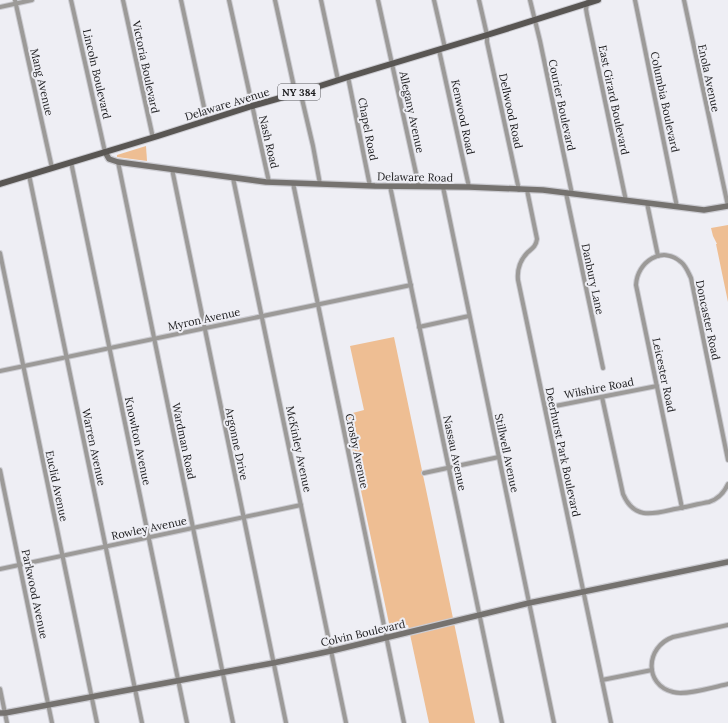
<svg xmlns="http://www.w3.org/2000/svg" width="728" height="723" font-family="Lora,serif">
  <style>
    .green { fill: #eebe93 }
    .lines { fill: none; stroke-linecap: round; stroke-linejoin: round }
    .street-casing { stroke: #ccccd2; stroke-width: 6 }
    .secondary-casing { stroke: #ccccd2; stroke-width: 8 }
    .primary-casing { stroke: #ccccd2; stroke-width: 8 }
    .street { stroke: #9c9a98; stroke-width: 4 }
    .secondary { stroke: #75726f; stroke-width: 5.5 }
    .primary { stroke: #595653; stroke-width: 6 }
    .labels { text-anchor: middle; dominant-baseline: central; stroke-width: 4; stroke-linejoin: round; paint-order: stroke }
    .shield { fill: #eeeef4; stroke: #5a5a5e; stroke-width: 1 }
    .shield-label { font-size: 10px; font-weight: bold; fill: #1b1b1d }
    .street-label { font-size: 11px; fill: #1b1b1d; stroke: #eeeef4 }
  </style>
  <rect width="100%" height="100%" fill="#eeeef4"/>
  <g class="green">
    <polygon points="146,146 147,161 117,157 117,155"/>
    <polygon points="728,225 728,302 716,244 717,244 713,236 711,228"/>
    <polygon points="394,337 475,723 429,723 408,625 390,628 345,415 364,410 350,346"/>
  </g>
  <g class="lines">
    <g class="street-casing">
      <g id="street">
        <polyline points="15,0 52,168"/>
        <polyline points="71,0 105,152"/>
        <polyline points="123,0 153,138"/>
        <polyline points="181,0 207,121"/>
        <polyline points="229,0 269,182"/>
        <polyline points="275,0 294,87 302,99 313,146 320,184"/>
        <polyline points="321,0 338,80"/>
        <polyline points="378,0 419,187"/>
        <polyline points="434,0 445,48"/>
        <polyline points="479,0 487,35 487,42 519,190"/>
        <polyline points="530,0 540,41 572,194"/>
        <polyline points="588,0 586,9 587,15 626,201"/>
        <polyline points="635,0 677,207"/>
        <polyline points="684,0 728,206"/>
        <polyline points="0,7 32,0"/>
        <polyline points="439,50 469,187"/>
        <polyline points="348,77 370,186"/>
        <polyline points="71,162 187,723"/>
        <polyline points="118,162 233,723"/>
        <polyline points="172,169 286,723"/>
        <polyline points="29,175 142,723"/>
        <polyline points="233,178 346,723"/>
        <polyline points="293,183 404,723"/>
        <polyline points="390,186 502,723"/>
        <polyline points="443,187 554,723"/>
        <path d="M527,190L537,239C536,246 533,248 528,252C520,260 517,270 518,280L611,723"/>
        <polyline points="566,193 603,368"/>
        <polyline points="647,203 658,256"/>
        <polyline points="0,253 97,723"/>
        <polyline points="419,327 469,316"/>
        <polyline points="0,371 411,285"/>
        <path d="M602,397L623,494C634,520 653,514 675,509C686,507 698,504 709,502C718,499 724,493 728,484"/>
        <polyline points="545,408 657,386"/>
        <polyline points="0,470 52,723"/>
        <polyline points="424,473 499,457"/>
        <path d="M682,508L636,285C637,262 662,245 681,262C686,266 688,272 691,278L728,460"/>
        <polyline points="0,569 301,505"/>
        <path d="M728,625L673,637C645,647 644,685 673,692C685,696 714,687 728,684"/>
        <polyline points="602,680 652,670"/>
        <polyline points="0,689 7,723"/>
      </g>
    </g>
    <g class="secondary-casing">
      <g id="secondary">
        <polyline points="105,152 109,159 118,162 266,182 375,186 469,187 543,190 704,210 728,206"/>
        <polyline points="0,713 5,713 273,663 331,651 529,603 728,562"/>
      </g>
    </g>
    <g class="primary-casing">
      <polyline id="primary" points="0,184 158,136 252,106 298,93 348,77 487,35 598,0"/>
    </g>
    <use href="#street" class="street"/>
    <use href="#secondary" class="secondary"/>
    <use href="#primary" class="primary"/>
  </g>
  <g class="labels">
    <rect class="shield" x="278" y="84" width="42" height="16" rx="3"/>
    <g class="shield-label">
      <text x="299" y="92">NY 384</text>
    </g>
    <g class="street-label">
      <text transform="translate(146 67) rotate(78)">Victoria Boulevard</text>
      <text transform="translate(97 74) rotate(77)">Lincoln Boulevard</text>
      <text transform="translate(709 78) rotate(78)">Enola Avenue</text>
      <text transform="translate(42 82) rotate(77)">Mang Avenue</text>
      <text transform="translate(614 100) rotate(78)">East Girard Boulevard</text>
      <text transform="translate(665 102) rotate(78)">Columbia Boulevard</text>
      <text transform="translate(227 104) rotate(-17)">Delaware Avenue</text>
      <text transform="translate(562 105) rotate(78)">Courier Boulevard</text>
      <text transform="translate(511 111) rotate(78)">Dellwood Road</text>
      <text transform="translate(412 112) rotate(78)">Allegany Avenue</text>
      <text transform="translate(463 117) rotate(78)">Kenwood Road</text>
      <text transform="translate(368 129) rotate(79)">Chapel Road</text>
      <text transform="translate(269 142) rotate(77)">Nash Road</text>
      <text transform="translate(415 177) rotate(1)">Delaware Road</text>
      <text transform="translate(593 279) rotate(78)">Danbury Lane</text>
      <text transform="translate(204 319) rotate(-12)">Myron Avenue</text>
      <text transform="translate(708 320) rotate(78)">Doncaster Road</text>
      <text transform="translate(664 375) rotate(78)">Leicester Road</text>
      <text transform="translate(599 388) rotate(-11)">Wilshire Road</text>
      <text transform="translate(138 441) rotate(78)">Knowlton Avenue</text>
      <text transform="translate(184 441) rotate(78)">Wardman Road</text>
      <text transform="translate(237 444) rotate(78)">Argonne Drive</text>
      <text transform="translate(94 447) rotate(78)">Warren Avenue</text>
      <text transform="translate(299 449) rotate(78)">McKinley Avenue</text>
      <text transform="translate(357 451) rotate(78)">Crosby Avenue</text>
      <text transform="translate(563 452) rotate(78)">Deerhurst Park Boulevard</text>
      <text transform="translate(455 453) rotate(78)">Nassau Avenue</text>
      <text transform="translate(507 453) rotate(78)">Stillwell Avenue</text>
      <text transform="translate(57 486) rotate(78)">Euclid Avenue</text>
      <text transform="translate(149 528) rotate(-12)">Rowley Avenue</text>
      <text transform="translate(35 594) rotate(78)">Parkwood Avenue</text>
      <text transform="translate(363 633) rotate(-13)">Colvin Boulevard</text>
    </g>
  </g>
</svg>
